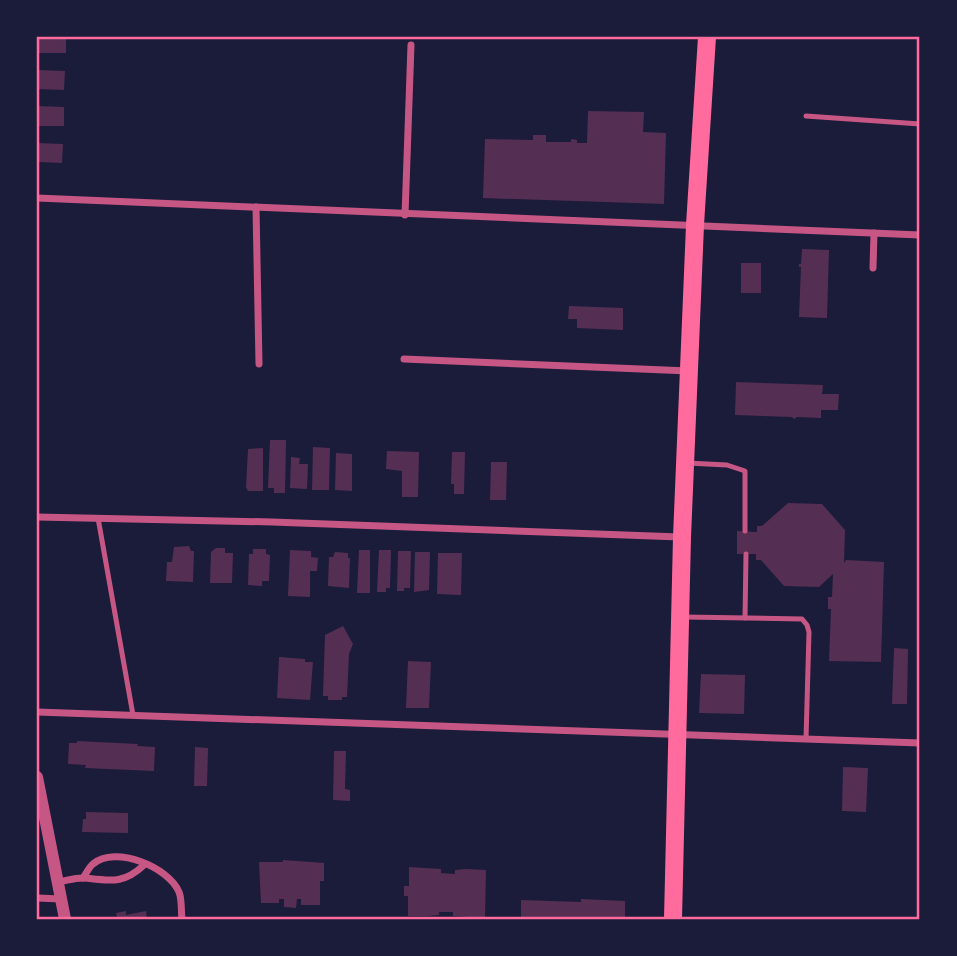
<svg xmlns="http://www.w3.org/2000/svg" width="957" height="956" font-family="'PT Sans',sans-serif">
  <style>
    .building { fill: #542f53 }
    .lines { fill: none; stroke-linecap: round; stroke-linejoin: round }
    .service { stroke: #c65784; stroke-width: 5 }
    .minor { stroke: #c65784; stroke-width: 7 }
    .tertiary { stroke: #c65784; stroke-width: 12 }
    .primary { stroke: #ff6b9d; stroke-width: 18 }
    .neatline { fill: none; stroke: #ff6b9d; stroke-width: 2.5 }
  </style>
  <rect width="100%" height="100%" fill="#1b1b3a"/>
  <g class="building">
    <rect x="37" y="37" width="29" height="16"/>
    <polygon points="37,70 65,71 64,90 37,89"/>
    <polygon points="37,106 64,107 64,126 37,126"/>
    <polygon points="588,111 644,112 643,132 666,133 664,204 483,198 485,139 533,140 533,135 546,135 546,142 571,142 571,139 577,140 577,143 587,143"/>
    <polygon points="37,143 63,144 62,163 37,162"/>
    <polygon points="802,249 829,250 827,318 799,317 801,267 799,267 799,264 801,264"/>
    <rect x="741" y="263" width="20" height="30"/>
    <polygon points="569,306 623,308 623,330 577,328 577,319 568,319"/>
    <polygon points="736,382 823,385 822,394 839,394 838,410 821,410 821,418 797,417 794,419 792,417 735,415"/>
    <polygon points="270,440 286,440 285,493 274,493 274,488 268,488"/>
    <polygon points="313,447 330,448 329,490 312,490"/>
    <polygon points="263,448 263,491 248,491 246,487 248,449"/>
    <polygon points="387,451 419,452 418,497 402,497 402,471 386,469"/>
    <polygon points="452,452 465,452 464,494 454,494 454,484 451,484"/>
    <polygon points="336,453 352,454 352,491 335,490"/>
    <polygon points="291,457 300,458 299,464 308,464 307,489 290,488"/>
    <polygon points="491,462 507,462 506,500 490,500"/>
    <polygon points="788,503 822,504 845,530 844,563 846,560 884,562 881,662 829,661 831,609 828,609 828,597 832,597 833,574 819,587 784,586 761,560 756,560 756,554 737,554 737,531 757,532 757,526 762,526"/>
    <polygon points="189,546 191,551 194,551 193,582 166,581 167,562 172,562 174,547"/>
    <polygon points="216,548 225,548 225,553 233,553 232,583 210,583 211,552"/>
    <polygon points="253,549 266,549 266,554 270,555 269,581 262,581 262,586 248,585 249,554 253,554"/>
    <polygon points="290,550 311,551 311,557 318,558 317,571 310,571 310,597 288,596"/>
    <polygon points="359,550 370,550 370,593 357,593"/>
    <polygon points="379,550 391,550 390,588 386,588 386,592 377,592"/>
    <polygon points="398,551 411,551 410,588 404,588 404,591 397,591"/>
    <polygon points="335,552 348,553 348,558 350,558 349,588 328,586 329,557 333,557"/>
    <polygon points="415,552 430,552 429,590 414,592"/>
    <polygon points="438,553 462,553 461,595 437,594"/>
    <polygon points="343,626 353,644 349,654 347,697 342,697 342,700 328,700 328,696 323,696 325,635"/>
    <polygon points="894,648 908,649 907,704 892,704"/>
    <polygon points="279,657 305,659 305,662 313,662 310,700 277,698"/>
    <polygon points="408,661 431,662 429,708 406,708"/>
    <polygon points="701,674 745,675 744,714 699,713"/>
    <polygon points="77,741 138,744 137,746 155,747 154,771 85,768 86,765 68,764 69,743 77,743"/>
    <polygon points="195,747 208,748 207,786 194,786"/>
    <polygon points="334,751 346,751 345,789 350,790 350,801 333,800"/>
    <polygon points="843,767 868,768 866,812 842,811"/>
    <polygon points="86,812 128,813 128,833 82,832 83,819 86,819"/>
    <polygon points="283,860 324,863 324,881 320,881 320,905 301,905 301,899 297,899 296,908 284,907 284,899 279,899 279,903 261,903 259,862 283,862"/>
    <polygon points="409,867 441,869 441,873 455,874 455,870 466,869 486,870 485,918 453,916 453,912 439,912 439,915 429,916 408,916 408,896 404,896 404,886 409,886"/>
    <polygon points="581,899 625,901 625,919 521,919 521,900 581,902"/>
    <polygon points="126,911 126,915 146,911 147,919 111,919 117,917 116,913"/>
  </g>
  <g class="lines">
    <g class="service">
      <polyline points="806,116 920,124"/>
      <polyline points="687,463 727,465 745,471 745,531"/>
      <polyline points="98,518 133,715"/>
      <polyline points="684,617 802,619 807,625 809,632 806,739"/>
      <polyline points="745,618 746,554"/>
    </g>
    <g class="minor">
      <polyline points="37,198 920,235"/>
      <polyline points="256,207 259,364"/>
      <polyline points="405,215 411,45"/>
      <polyline points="873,268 874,233"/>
      <polyline points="404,359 689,371"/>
      <polyline points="37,517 272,522 680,537"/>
      <polyline points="37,712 920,743"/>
      <path d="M83,878C86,874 89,867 93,864C115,845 169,867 179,892C182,899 181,911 182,919"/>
      <path d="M57,882C66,881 76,877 85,878C111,881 124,884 144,865"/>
      <polyline points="37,898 61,899"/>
    </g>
    <polyline class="tertiary" points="37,777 65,919"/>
    <polyline class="primary" points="673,919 682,537 695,225 707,37"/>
  </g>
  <rect width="957" height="956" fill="none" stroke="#1b1b3a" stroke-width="77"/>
  <rect x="38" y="38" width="880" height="880" class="neatline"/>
</svg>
